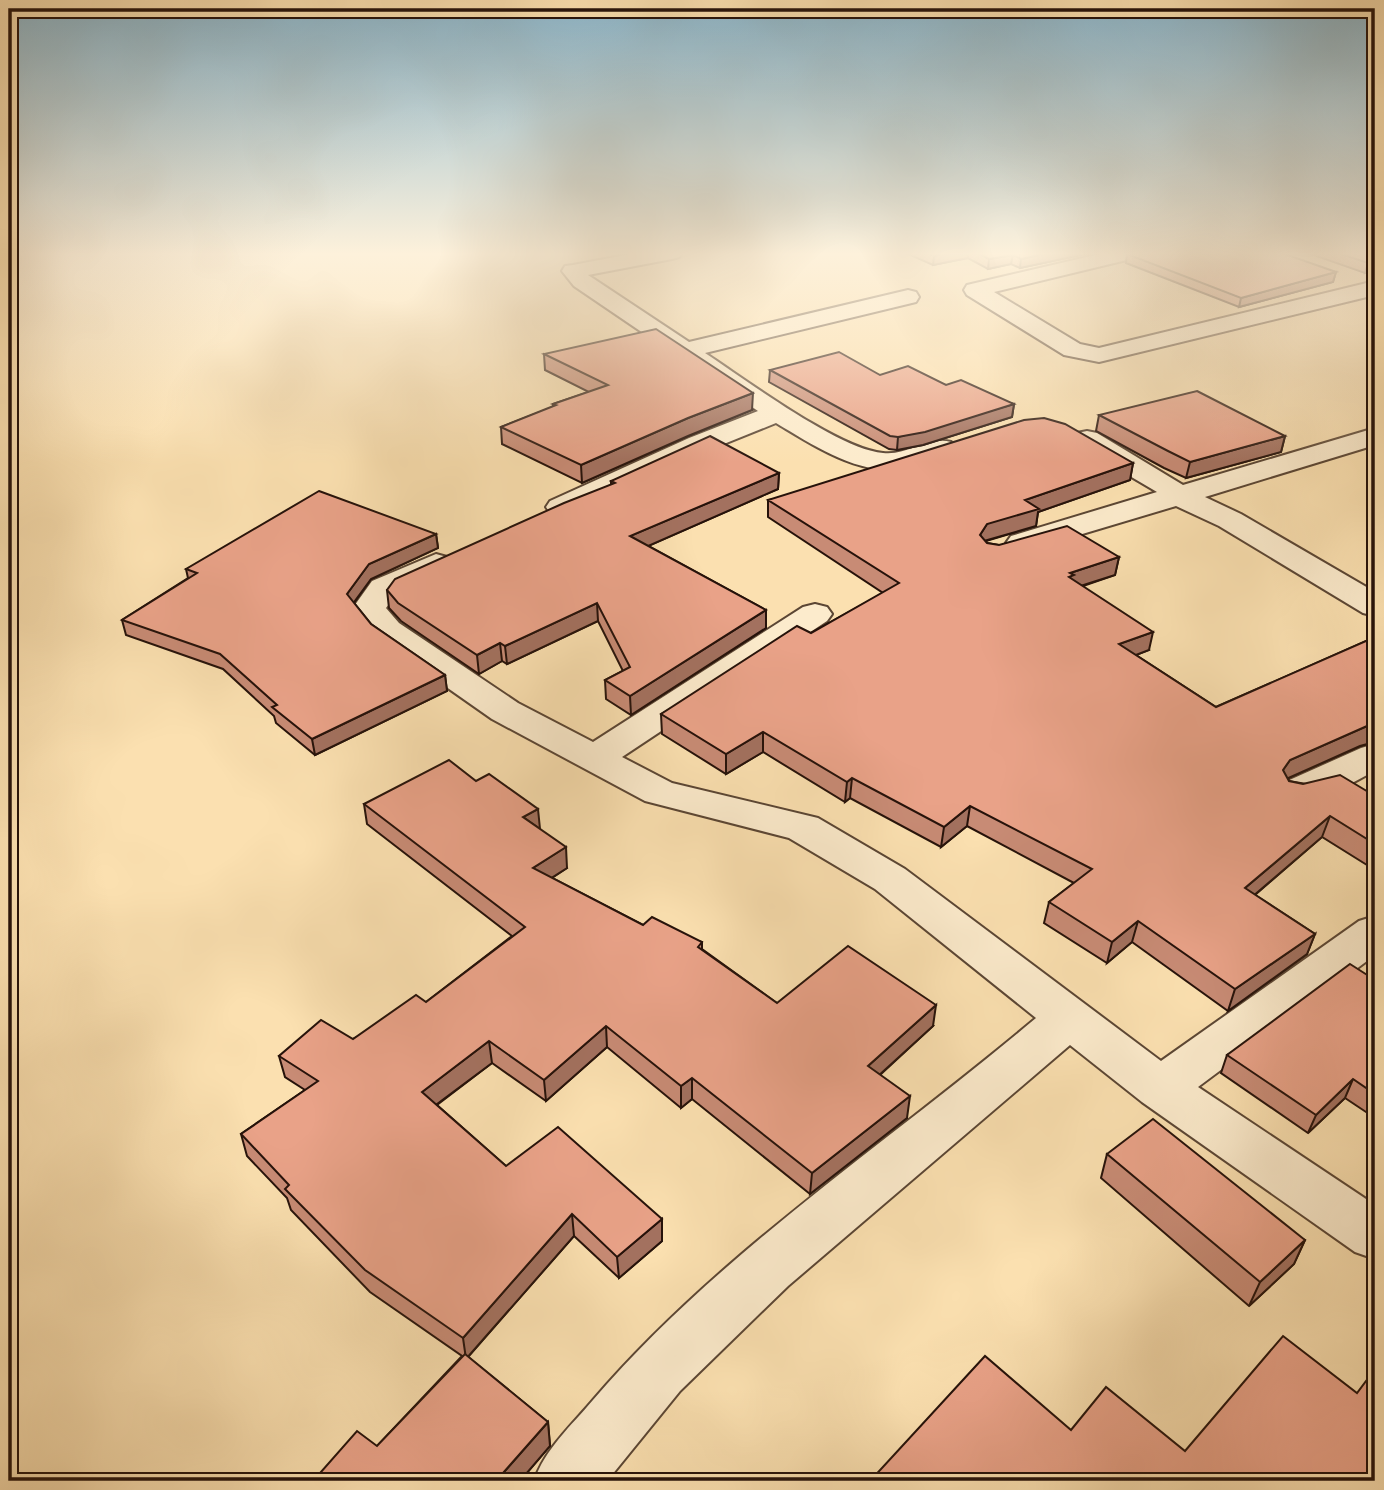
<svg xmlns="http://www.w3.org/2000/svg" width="1384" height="1490" font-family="Alegreya,serif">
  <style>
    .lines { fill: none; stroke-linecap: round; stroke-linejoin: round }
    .minor-casing { stroke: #5b4634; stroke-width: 4 }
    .minor { fill: #fcebcc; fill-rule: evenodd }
    .wall { fill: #c88b75; stroke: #26120a; stroke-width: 2 }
    .shaded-wall { fill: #a3715f; stroke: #26120a; stroke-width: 2 }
    .building { fill: #e9a288; stroke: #26120a; stroke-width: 2 }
  </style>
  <rect width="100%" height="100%" fill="#fbe0b0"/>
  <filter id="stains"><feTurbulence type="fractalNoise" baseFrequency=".00286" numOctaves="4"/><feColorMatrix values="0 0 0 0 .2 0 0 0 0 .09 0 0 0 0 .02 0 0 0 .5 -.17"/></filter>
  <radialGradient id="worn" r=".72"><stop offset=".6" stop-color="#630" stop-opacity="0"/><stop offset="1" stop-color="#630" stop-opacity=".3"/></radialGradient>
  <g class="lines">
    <g class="minor-casing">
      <g id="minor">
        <path d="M636,253H682L679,257L672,259L588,275L689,342L908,290L916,292L919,297L916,302L705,353C745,379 838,449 883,453C907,456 928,436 951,442L955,448C949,457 937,460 927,464C871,484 823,451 776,423L709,450L572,513L561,516L550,513L546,507L550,501L689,438L758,411L574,286L562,271L565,266L573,265Z"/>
        <polygon points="1104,253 1142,253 1139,257 994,292 1080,344 1099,348 1375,281 1375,295 1099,362 1064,355 967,295 964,290 967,285"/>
        <polygon points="1375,428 1375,445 1205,497 1241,514 1375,592 1375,616 1363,613 1219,526 1176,506 1022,552 1011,550 1006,543 1011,536 1157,492 1077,445 1073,439 1077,433 1087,431 1097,433 1183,485"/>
        <path d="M436,554L447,557L452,564L447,571L396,595L386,608L399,623L518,703L593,742L803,607L815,604L827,607L832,614L827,621L622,757L672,783L818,818L905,869L1161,1061L1359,921L1375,916V955L1198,1087L1375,1205V1259L1355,1252L1142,1102L1070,1045L788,1286L680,1391L607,1481H534C545,1449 571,1426 593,1400C719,1253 888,1143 1036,1018L875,889L789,838L645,801L492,719L375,637L352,609L372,581Z"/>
        <path d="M1375,744V771C1348,784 1315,808 1285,800L1279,791L1285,782L1361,748Z"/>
      </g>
    </g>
    <use href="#minor" class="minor"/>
  </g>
  <g class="wall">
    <polygon points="906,253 1090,253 1020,268 1011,264 988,269 968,258 933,265"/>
    <polygon points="1308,253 1375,253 1375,270 1365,273"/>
    <polygon points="1127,254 1336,272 1333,282 1239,307 1126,263"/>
    <polygon points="544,354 752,410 688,436 582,483 502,444 501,427 553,407 553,404 589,392 545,370"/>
    <polygon points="770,370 880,375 946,385 1014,404 1012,417 923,445 897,450 889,449 769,382"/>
    <polygon points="1099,415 1285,436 1281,452 1186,478 1164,468 1096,431"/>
    <polygon points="1133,463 1130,480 1038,512 1036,526 986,541 987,543 999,545 1119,557 1115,575 1083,586 1149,650 1136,655 1216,707 1375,637 1375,742 1360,746 1288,778 1289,781 1375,796 1375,870 1322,837 1255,895 1315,934 1307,954 1228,1011 1132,942 1107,963 1044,923 1049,902 1074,883 967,826 941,847 850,798 845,802 763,752 726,774 662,734 661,714 811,633 883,593 768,517 768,500"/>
    <polygon points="779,473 778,489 648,546 766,610 766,628 631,715 606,699 605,680 623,671 598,621 507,664 502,661 479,674 401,621 389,608 387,590 611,485 611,481"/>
    <polygon points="436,534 438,548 371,579 354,603 371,624 445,675 447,691 315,755 276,723 274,716 223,669 126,635 122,620 188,578 186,569"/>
    <polygon points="476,781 540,829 567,868 552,878 643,925 702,942 702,949 777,1003 933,1026 880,1075 907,1118 810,1194 692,1099 681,1108 607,1047 546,1101 492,1063 437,1105 506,1166 662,1219 662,1241 619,1278 574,1236 468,1357 548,1422 550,1446 520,1481 313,1481 377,1446 462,1356 370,1292 291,1210 287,1198 247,1156 241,1134 305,1090 285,1077 279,1056 353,1039 426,1002 512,936 367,824 364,804"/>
    <polygon points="1375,980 1375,1118 1345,1098 1308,1133 1221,1073 1227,1055"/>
    <polygon points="1107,1154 1305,1240 1294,1264 1249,1306 1101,1178"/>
  </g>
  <g class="shaded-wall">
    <polygon points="946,253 968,253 968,258 933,265 934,256"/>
    <polygon points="1048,253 1090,253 1020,268 1021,259"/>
    <polygon points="1013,255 1011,264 988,269 989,259"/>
    <polygon points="1375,261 1375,270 1365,273 1368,263"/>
    <polygon points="1336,272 1333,282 1239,307 1241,298"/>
    <polygon points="753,393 752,410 688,436 582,483 581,465 688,418"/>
    <polygon points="1014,404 1012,417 923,445 897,450 898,437"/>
    <polygon points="1285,436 1281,452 1186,478 1190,462"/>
    <polygon points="1133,463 1130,480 1038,512 1036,526 984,541 980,535 987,524 1025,500"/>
    <polygon points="779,473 778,489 630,554 630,536"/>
    <polygon points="436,534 438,548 371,579 349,609 347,594 369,564"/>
    <polygon points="1119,557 1115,575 1071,589 1071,593 1070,573"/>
    <polygon points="597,603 598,621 507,664 505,646"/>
    <polygon points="766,610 766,628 631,715 630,696"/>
    <polygon points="1153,632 1149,650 1115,663 1119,644"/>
    <polygon points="500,643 502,661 479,674 477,655"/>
    <polygon points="445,675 447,691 315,755 312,739"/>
    <polygon points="1375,724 1375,742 1360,746 1284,780 1283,770 1290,760 1367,726"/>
    <polygon points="763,732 763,752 726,774 726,754"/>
    <polygon points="852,778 850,798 845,802 847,782"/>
    <polygon points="970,806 967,826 941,847 944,827"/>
    <polygon points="538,809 540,829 523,817"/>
    <polygon points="1330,816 1322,837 1238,909 1245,888"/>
    <polygon points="566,847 567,868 534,889 533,868"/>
    <polygon points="1138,921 1132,942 1107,963 1112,942"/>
    <polygon points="1315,934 1307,954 1228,1011 1235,989"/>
    <polygon points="936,1005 933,1026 865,1088 868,1066"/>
    <polygon points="606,1026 607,1047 546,1101 544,1080"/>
    <polygon points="489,1041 492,1063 425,1113 422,1092"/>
    <polygon points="692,1078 692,1099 681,1108 681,1086"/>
    <polygon points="1353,1079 1345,1098 1308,1133 1316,1115"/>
    <polygon points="910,1096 907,1118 810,1194 812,1173"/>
    <polygon points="572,1214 574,1236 466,1359 463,1338"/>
    <polygon points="662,1219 662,1241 619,1278 617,1257"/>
    <polygon points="1305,1240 1294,1264 1249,1306 1260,1282"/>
    <polygon points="548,1422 550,1446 520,1481 496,1481"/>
  </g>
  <g class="building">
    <polygon points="928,253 946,253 934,256"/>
    <polygon points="977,253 1048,253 1021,259 1013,255 989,259"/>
    <polygon points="1282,253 1336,272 1241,298 1127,254"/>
    <polygon points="1338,253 1375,253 1375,261 1368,263"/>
    <polygon points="656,329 753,393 688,418 581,465 501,427 556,405 553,404 608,385 544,354"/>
    <polygon points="839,352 880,375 908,366 946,385 961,380 1014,404 925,432 898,437 890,436 770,370"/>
    <polygon points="1197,391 1285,436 1190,462 1168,451 1099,415"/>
    <polygon points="1044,418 1065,424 1133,463 1025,500 1039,509 987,524 980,535 987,543 999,545 1067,526 1119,557 1070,573 1074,575 1069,577 1153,632 1119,644 1216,707 1375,637 1375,724 1367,726 1290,760 1283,770 1289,781 1303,784 1340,775 1375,796 1375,844 1330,816 1245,888 1315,934 1235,989 1138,921 1112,942 1049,902 1092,869 970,806 944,827 852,778 847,782 763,732 726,754 661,714 797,626 811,633 899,583 768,500 1024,420"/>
    <polygon points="710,436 779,473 630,536 766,610 630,696 605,680 630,667 597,603 505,646 500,643 477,655 398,603 387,590 395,579 564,503 615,483 611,481"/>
    <polygon points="319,491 436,534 369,564 347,594 371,624 445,675 312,739 272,707 277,705 220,654 122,620 197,573 186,569"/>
    <polygon points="449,760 476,781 489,774 538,809 523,817 566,847 533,868 643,925 652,917 702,942 698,947 777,1003 848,946 936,1005 868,1066 910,1096 812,1173 692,1078 681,1086 606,1026 544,1080 489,1041 422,1092 506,1166 558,1127 662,1219 617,1257 572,1214 463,1338 365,1270 285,1189 289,1185 241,1134 318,1081 279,1056 321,1020 353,1039 416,995 426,1002 525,927 364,804"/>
    <polygon points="1350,964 1375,980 1375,1094 1353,1079 1316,1115 1227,1055"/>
    <polygon points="1153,1119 1305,1240 1260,1282 1107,1154"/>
    <polygon points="1283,1336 1357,1393 1375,1369 1375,1481 870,1481 985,1356 1071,1430 1106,1387 1185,1451"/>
    <polygon points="465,1354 548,1422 496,1481 444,1481 440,1478 437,1481 313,1481 357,1431 377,1446"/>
  </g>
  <linearGradient id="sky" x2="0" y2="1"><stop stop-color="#8bb8cf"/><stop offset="0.55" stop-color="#fdf1db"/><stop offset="1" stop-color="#fdf1db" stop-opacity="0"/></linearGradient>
  <rect width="1384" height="462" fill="url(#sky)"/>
  <rect width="1384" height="1490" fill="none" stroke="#fbe0b0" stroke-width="35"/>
  <rect x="10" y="10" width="1363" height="1469" fill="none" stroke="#26120a" stroke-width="3.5"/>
  <rect x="18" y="18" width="1349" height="1455" fill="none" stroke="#26120a" stroke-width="2"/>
  <rect width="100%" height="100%" filter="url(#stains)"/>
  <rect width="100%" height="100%" fill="url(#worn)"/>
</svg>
